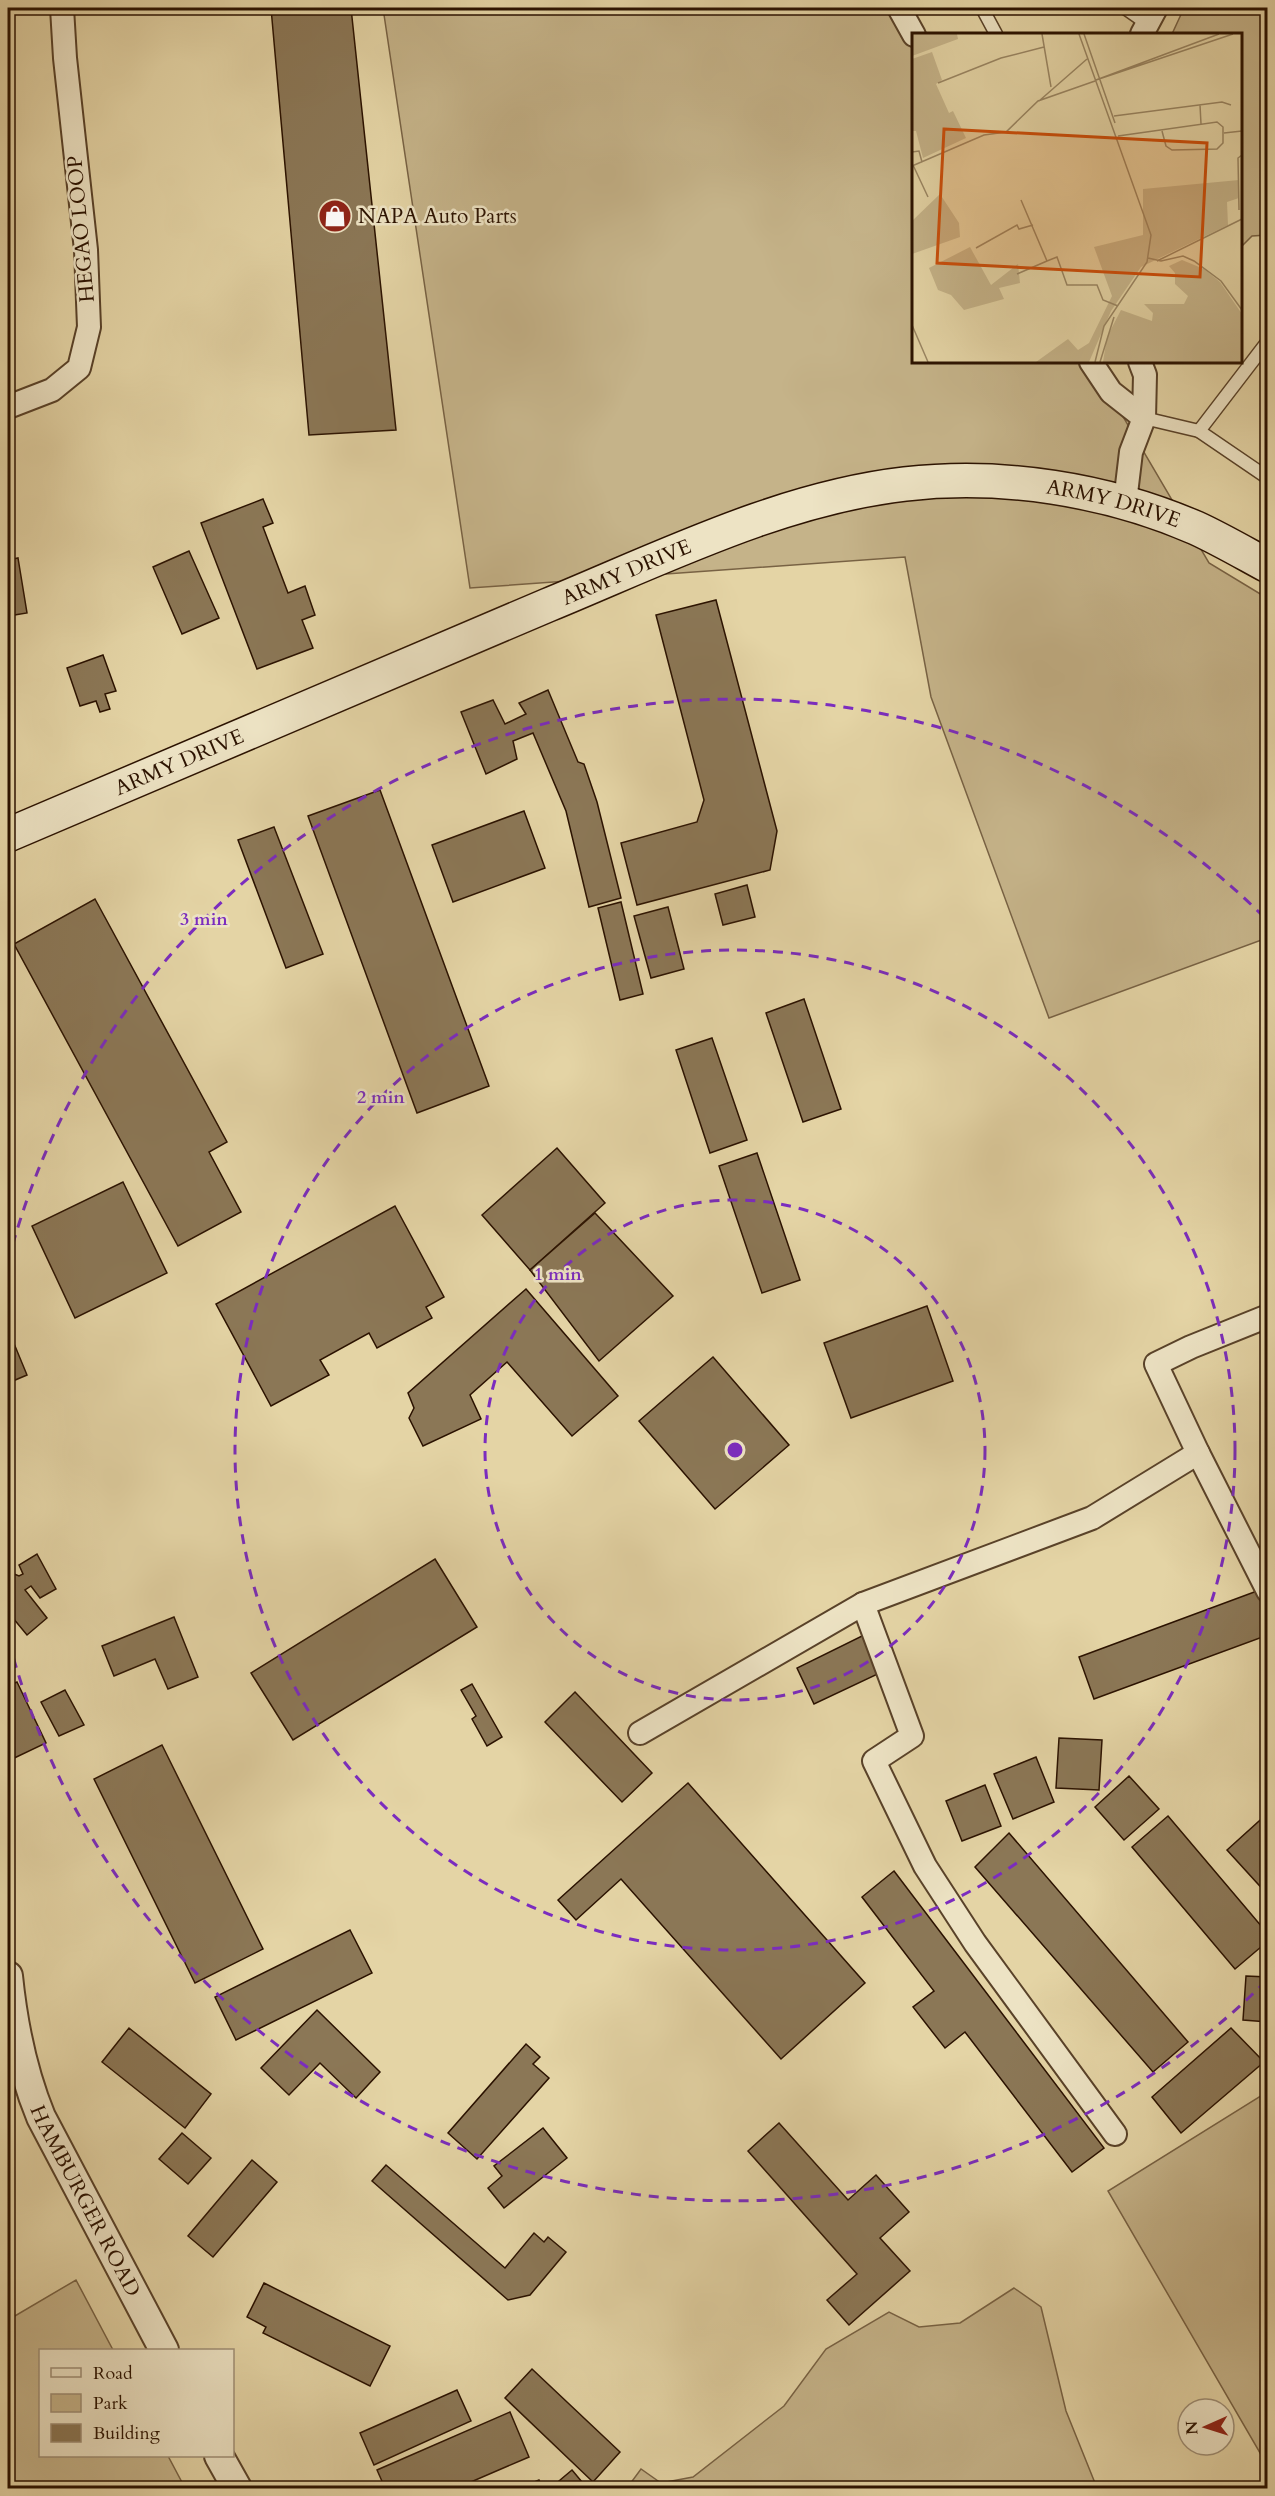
<svg xmlns="http://www.w3.org/2000/svg" width="1275" height="2496" font-family="Cardo,serif">
  <style>
    .green { fill: #c5b389; stroke: #786244; stroke-width: 1.5 }
    .building { fill: #8b7756; stroke: #2b1200; stroke-width: 1.5 }
    .lines { fill: none; stroke-linecap: round; stroke-linejoin: round }
    .service-casing { stroke: #594229; stroke-width: 15 }
    .minor-casing { stroke: #594229; stroke-width: 26 }
    .tertiary-casing { stroke: #594229; stroke-width: 32 }
    .secondary-casing { stroke: #2b1200; stroke-width: 36 }
    .service { stroke: #ede3c4; stroke-width: 12 }
    .minor { stroke: #ede3c4; stroke-width: 22 }
    .tertiary { stroke: #ede3c4; stroke-width: 28 }
    .secondary { stroke: #ede3c4; stroke-width: 33 }
    .ring { fill: none; stroke: #7b2cbf; stroke-width: 3; stroke-dasharray: 10 8 }
    .labels { text-anchor: middle; dominant-baseline: central; stroke-width: 5; stroke-linejoin: round; paint-order: stroke }
    .poi-label { font-size: 21px; fill: #2b1200; stroke: #ede3c4; text-anchor: start }
    .street-label { font-size: 21px; fill: #2b1200; stroke: #ede3c4 }
    .inset-road { fill: none; stroke: #9a8663; stroke-width: 1.5 }
    .view { fill: #cc4e0a; fill-opacity: 0.15; stroke: #cc4e0a; stroke-width: 3 }
    .inset-edge { fill: none; stroke: #2b1200; stroke-width: 3 }
    .centre { fill: #7b2cbf; stroke: #ede3c4; stroke-width: 3 }
    .ring-label { font-size: 18px; text-anchor: middle; font-weight: bold; fill: #7b2cbf; stroke: #ede3c4; stroke-width: 5; stroke-linejoin: round; paint-order: stroke }
  </style>
  <rect width="100%" height="100%" fill="#e4d4a5"/>
  <filter id="stains"><feTurbulence type="fractalNoise" baseFrequency=".00333" numOctaves="4"/><feColorMatrix values="0 0 0 0 .2 0 0 0 0 .09 0 0 0 0 .02 0 0 0 .5 -.17"/></filter>
  <radialGradient id="worn" r=".72"><stop offset=".6" stop-color="#630" stop-opacity="0"/><stop offset="1" stop-color="#630" stop-opacity=".3"/></radialGradient>
  <g class="green">
    <polygon points="383,8 901,8 914,34 914,362 1091,362 1209,563 1267,598 1267,938 1049,1018 931,697 905,557 470,588"/>
    <polygon points="1184,8 1267,8 1267,235 1252,236 1241,247 1240,34 1172,34"/>
    <polygon points="1267,2092 1267,2465 1108,2191"/>
    <polygon points="76,2280 113,2350 40,2350 40,2456 168,2456 185,2488 8,2488 8,2320"/>
    <polygon points="1014,2288 1041,2307 1066,2411 1097,2488 627,2488 641,2469 661,2483 693,2477 784,2406 826,2349 889,2312 919,2327 960,2323"/>
  </g>
  <g class="building">
    <polygon points="271,8 351,8 396,430 309,435"/>
    <polygon points="263,499 273,523 263,527 288,593 305,586 315,615 302,620 313,648 257,669 201,523"/>
    <polygon points="189,551 219,618 182,634 153,567"/>
    <polygon points="18,558 27,613 8,616 8,560"/>
    <polygon points="716,600 777,831 770,870 637,905 621,843 697,822 704,800 656,615"/>
    <polygon points="103,655 116,691 105,694 110,709 100,712 96,701 80,706 67,668"/>
    <polygon points="548,690 578,762 584,764 597,802 621,898 589,907 566,811 533,733 513,741 517,759 486,774 461,712 493,700 505,724 526,714 519,703"/>
    <polygon points="380,790 489,1086 417,1113 308,816"/>
    <polygon points="524,811 545,868 453,902 432,845"/>
    <polygon points="274,827 323,954 286,968 238,840"/>
    <polygon points="747,885 755,917 723,925 715,894"/>
    <polygon points="95,899 227,1142 209,1152 241,1212 178,1246 14,944"/>
    <polygon points="621,902 643,994 620,1000 598,908"/>
    <polygon points="668,907 684,969 651,978 634,916"/>
    <polygon points="804,999 841,1109 803,1122 766,1013"/>
    <polygon points="712,1038 747,1140 710,1153 676,1050"/>
    <polygon points="557,1148 605,1203 530,1270 482,1215"/>
    <polygon points="757,1153 800,1280 762,1293 719,1166"/>
    <polygon points="123,1182 167,1273 75,1318 32,1226"/>
    <polygon points="395,1206 444,1297 426,1307 432,1318 377,1348 369,1333 320,1360 329,1375 271,1406 216,1304"/>
    <polygon points="595,1213 673,1296 599,1361 530,1270"/>
    <polygon points="526,1289 618,1396 572,1436 507,1362 470,1395 481,1419 423,1446 409,1418 414,1408 408,1393"/>
    <polygon points="927,1306 953,1381 851,1418 824,1343"/>
    <polygon points="8,1329 27,1375 8,1383"/>
    <polygon points="713,1357 789,1445 715,1509 639,1421"/>
    <polygon points="37,1554 56,1589 40,1598 31,1586 25,1590 47,1618 27,1635 8,1612 8,1581 14,1574 19,1576 23,1574 19,1565"/>
    <polygon points="435,1559 477,1627 293,1740 251,1673"/>
    <polygon points="1257,1591 1268,1620 1268,1635 1094,1699 1079,1657"/>
    <polygon points="174,1617 198,1677 168,1689 155,1659 114,1676 102,1646"/>
    <polygon points="864,1635 882,1672 814,1704 797,1668"/>
    <polygon points="17,1682 46,1743 8,1761 8,1686"/>
    <polygon points="472,1684 502,1737 487,1746 472,1719 476,1716 461,1690"/>
    <polygon points="65,1690 84,1725 59,1736 41,1702"/>
    <polygon points="575,1692 652,1773 622,1802 545,1722"/>
    <polygon points="1059,1738 1102,1740 1099,1790 1056,1788"/>
    <polygon points="162,1745 263,1949 195,1983 94,1779"/>
    <polygon points="1036,1757 1054,1802 1013,1819 994,1774"/>
    <polygon points="1129,1776 1159,1809 1124,1840 1095,1807"/>
    <polygon points="688,1783 865,1983 781,2059 621,1879 576,1920 558,1900"/>
    <polygon points="985,1785 1001,1826 962,1841 946,1801"/>
    <polygon points="1268,1813 1268,1895 1227,1850"/>
    <polygon points="1168,1816 1268,1934 1268,1941 1235,1969 1132,1847"/>
    <polygon points="1009,1833 1188,2042 1153,2072 975,1867"/>
    <polygon points="894,1871 1104,2148 1072,2172 965,2032 945,2048 913,2007 934,1991 862,1897"/>
    <polygon points="350,1930 372,1973 236,2040 215,1997"/>
    <polygon points="1246,1976 1268,1977 1268,2022 1243,2020"/>
    <polygon points="317,2010 380,2072 356,2098 320,2063 289,2095 261,2068"/>
    <polygon points="129,2028 211,2094 185,2128 102,2062"/>
    <polygon points="1231,2028 1264,2062 1181,2133 1152,2097"/>
    <polygon points="526,2044 540,2057 533,2064 549,2078 477,2159 448,2133"/>
    <polygon points="779,2123 848,2200 876,2175 909,2212 880,2238 910,2271 849,2325 827,2300 857,2274 748,2151"/>
    <polygon points="543,2128 567,2158 504,2208 488,2188 502,2176 494,2166"/>
    <polygon points="182,2133 211,2158 188,2184 159,2159"/>
    <polygon points="252,2160 277,2182 213,2257 188,2236"/>
    <polygon points="386,2165 505,2268 534,2233 544,2242 548,2237 566,2252 530,2295 508,2300 372,2181"/>
    <polygon points="264,2283 390,2346 370,2386 263,2333 266,2327 247,2317"/>
    <polygon points="532,2369 620,2452 593,2482 505,2398"/>
    <polygon points="457,2390 471,2421 374,2465 360,2433"/>
    <polygon points="510,2412 529,2457 457,2488 385,2488 377,2470"/>
    <polygon points="572,2470 587,2488 555,2488 553,2486"/>
    <polygon points="539,2480 543,2488 520,2488"/>
  </g>
  <g class="lines">
    <g class="service-casing">
      <g id="service">
        <polyline points="982,8 996,34"/>
        <polyline points="1125,8 1148,24"/>
        <polyline points="1144,418 1199,431 1268,478"/>
        <polyline points="1199,431 1268,341"/>
      </g>
    </g>
    <g class="minor-casing">
      <g id="minor">
        <polyline points="899,8 914,35"/>
        <polyline points="1142,34 1156,8"/>
        <polyline points="1091,362 1111,392 1144,418"/>
        <polyline points="8,407 52,390 79,368 89,327 86,250 65,58 62,8"/>
        <polyline points="1125,502 1131,452 1144,418 1145,375 1140,362"/>
        <polyline points="1198,1453 1268,1591"/>
        <polyline points="863,1604 912,1736 874,1761 925,1866 975,1943 1115,2134"/>
        <polyline points="640,1733 863,1604 1092,1518 1198,1453 1156,1364 1191,1347 1268,1316"/>
      </g>
    </g>
    <g class="tertiary-casing">
      <g id="tertiary">
        <path id="s1" d="M8,1976C13,2025 22,2071 41,2117L164,2350"/>
        <polyline points="219,2456 237,2488"/>
      </g>
    </g>
    <g class="secondary-casing">
      <g id="secondary">
        <path id="s2" d="M8,835C188,758 368,681 548,605C662,558 782,498 905,484C1002,473 1106,489 1196,528C1220,539 1244,553 1268,566"/>
      </g>
    </g>
    <use href="#service" class="service"/>
    <use href="#minor" class="minor"/>
    <use href="#tertiary" class="tertiary"/>
    <use href="#secondary" class="secondary"/>
  </g>
  <g class="ring">
    <circle cx="735" cy="1450" r="250"/>
    <circle cx="735" cy="1450" r="500"/>
    <path d="M1266 1981A751 751 0 0 1 8 1638M8 1262A751 751 0 0 1 1266 919"/>
  </g>
  <defs>
    <g id="shop-disc" transform="scale(1.725)"><circle r="9.5" fill="#8f2418" stroke="#ede3c4"/><path d="M-5-2.5h2.3a2.7 3.5 0 0 1 5.4 0H5L5.5 6h-11ZM-1.5-2.5h3a1.5 2.3 0 0 0-3 0Z" fill="#fff"/></g>
  </defs>
  <g fill-rule="evenodd">
    <use href="#shop-disc" x="335" y="216"/>
  </g>
  <g class="labels">
    <g class="poi-label">
      <text x="358" y="216">NAPA Auto Parts</text>
    </g>
    <g class="street-label">
      <text transform="translate(81 229) rotate(-95)">HEGAO LOOP</text>
      <text stroke="none"><textPath href="#s2" startOffset="1176">ARMY DRIVE</textPath></text>
      <text stroke="none"><textPath href="#s2" startOffset="672">ARMY DRIVE</textPath></text>
      <text stroke="none"><textPath href="#s2" startOffset="186">ARMY DRIVE</textPath></text>
      <text stroke="none"><textPath href="#s1" startOffset="240">HAMBURGER ROAD</textPath></text>
    </g>
  </g>
  <g transform="translate(912 33)">
    <rect width="330" height="330" fill="#e4d4a5"/>
    <path d="M0,1H45L46,6L0,23ZM20,19L30,47L24,51L37,80L41,78L54,105L11,125L4,98H0V26ZM327,147V165L315,169L316,192L229,234L199,278L177,329H124L156,306L166,317L177,310L200,263L182,214L231,202V156ZM28,161L47,190L48,204L0,221V188ZM58,214L79,252L106,231L108,250L87,255L92,266L52,277L39,262L26,257L17,235ZM270,227L292,236L308,249L330,281V329H191L195,304L209,277L240,288L241,280L232,271H272L276,263L263,251V240L257,233Z" fill="#c5b389"/>
    <path class="inset-road" d="M130,1L139,54M167,1L239,202L235,229L192,293L183,329M172,1L203,90M184,47L321,1M184,47L307,1M26,50L89,25L132,14M127,68L175,26M288,72L289,91M202,83L310,69L319,72M312,100L330,98M206,103L305,89L311,94V110L305,116L260,117L254,113L250,98M0,119L7,118L10,129M1,132L16,164M0,133L72,102L94,99L126,68L183,48M109,167L135,228L145,224L155,252H185L191,267L206,273M327,177L326,125L330,122M64,215L105,192L107,196L121,192M236,225L249,228L271,223L282,228L309,248L330,277M245,228L330,186M105,241L135,228M0,292L16,329M188,329L202,284"/>
    <path class="view" d="M32,96L295,110L288,244L25,230Z"/>
    <rect width="330" height="330" class="inset-edge"/>
  </g>
  <circle cx="735" cy="1450" r="9" class="centre"/>
  <g class="ring-label">
    <text x="204" y="925">3 min</text>
    <text x="381" y="1103">2 min</text>
    <text x="558" y="1280">1 min</text>
  </g>
  <rect width="1275" height="2496" fill="none" stroke="#e4d4a5" stroke-width="30"/>
  <rect x="9" y="9" width="1257" height="2478" fill="none" stroke="#2b1200" stroke-width="3"/>
  <rect x="15" y="15" width="1245" height="2466" fill="none" stroke="#2b1200" stroke-width="1.5"/>
  <rect x="39" y="2349" width="195" height="108" fill="#ede3c4" stroke="#9f8f76" stroke-width="1.5"/>
  <rect x="51" y="2368" width="30" height="9" fill="#ede3c4" stroke="#9f8f76" stroke-width="1.5"/>
  <text x="93" y="2379" font-size="18" fill="#2b1200">Road</text>
  <rect x="51" y="2394" width="30" height="18" fill="#c5b389" stroke="#9f8f76" stroke-width="1.5"/>
  <text x="93" y="2409" font-size="18" fill="#2b1200">Park</text>
  <rect x="51" y="2424" width="30" height="18" fill="#8b7756" stroke="#9f8f76" stroke-width="1.5"/>
  <text x="93" y="2439" font-size="18" fill="#2b1200">Building</text>
  <g transform="translate(1206 2427) rotate(267)"><circle r="28" fill="#ede3c4" stroke="#9f8f76" stroke-width="1.5"/>
  <path d="M0-4.5L10 22L0 15L-10 22Z" fill="#8f2418"/>
  <text y="-9" font-size="16" font-weight="bold" text-anchor="middle" fill="#2b1200">N</text>
  </g>
  <rect width="100%" height="100%" filter="url(#stains)"/>
  <rect width="100%" height="100%" fill="url(#worn)"/>
</svg>
